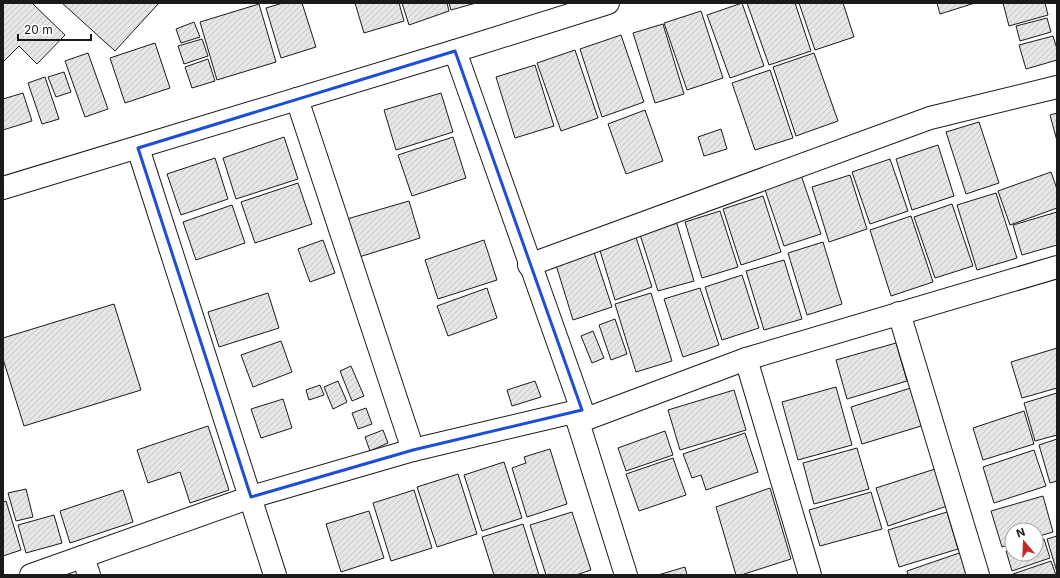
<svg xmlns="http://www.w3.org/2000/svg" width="1060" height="578" font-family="Inter,sans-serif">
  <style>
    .building { fill: url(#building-hatch); stroke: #1a1a1a }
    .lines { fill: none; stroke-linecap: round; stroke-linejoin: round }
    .minor-casing { stroke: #1a1a1a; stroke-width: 24 }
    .minor { stroke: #fff; stroke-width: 22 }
    .marked { fill: none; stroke: #1d4ed8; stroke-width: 3; stroke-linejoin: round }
  </style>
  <defs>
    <pattern id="building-hatch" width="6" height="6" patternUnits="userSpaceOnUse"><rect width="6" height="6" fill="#e6e6e6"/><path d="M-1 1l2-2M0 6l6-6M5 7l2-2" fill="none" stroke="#c5c5c5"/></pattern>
  </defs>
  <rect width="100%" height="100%" fill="#fff"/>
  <g class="building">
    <polygon points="3,3 32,3 65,35 37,64 19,46 3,62"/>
    <polygon points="62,3 159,3 115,51"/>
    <polygon points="283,3 302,3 316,47 281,58 266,8"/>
    <polygon points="355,3 399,3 404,21 364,33"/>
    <polygon points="402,3 447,3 449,11 409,25"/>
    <polygon points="449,3 476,3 451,10"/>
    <polygon points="742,3 764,66 730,78 707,15"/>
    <polygon points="747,3 795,3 811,51 769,65"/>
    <polygon points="799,3 843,3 854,37 815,50"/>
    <polygon points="937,3 975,3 940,14"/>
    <polygon points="1003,3 1045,3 1048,15 1009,26"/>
    <polygon points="259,4 276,62 217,80 200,22"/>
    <polygon points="701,11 723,78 687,90 664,23"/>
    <polygon points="1047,18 1051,32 1020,41 1016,26"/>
    <polygon points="194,22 200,37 181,43 176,29"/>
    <polygon points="663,24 684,94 655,103 633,33"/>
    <polygon points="621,35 644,102 602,117 580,49"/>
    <polygon points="1053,36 1057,49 1057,60 1026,69 1019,45"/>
    <polygon points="202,39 208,56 184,64 178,46"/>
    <polygon points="155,43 170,88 125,103 110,58"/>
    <polygon points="575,50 598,118 561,131 537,63"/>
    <polygon points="88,53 108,109 85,117 65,61"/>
    <polygon points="814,53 838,121 796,136 773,67"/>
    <polygon points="208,59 215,81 192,88 185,67"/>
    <polygon points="535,65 554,126 515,138 496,77"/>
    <polygon points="770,70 793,138 755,150 732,83"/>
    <polygon points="64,72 71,92 56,97 48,77"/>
    <polygon points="45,77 59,119 42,124 28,83"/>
    <polygon points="23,93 32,121 3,130 3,99"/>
    <polygon points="441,93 453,132 396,150 384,110"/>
    <polygon points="645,110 663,161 626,174 608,124"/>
    <polygon points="1057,113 1057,141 1050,115"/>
    <polygon points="979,122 999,183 966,194 946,132"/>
    <polygon points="721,129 727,149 704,156 698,137"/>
    <polygon points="284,137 298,179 236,199 223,158"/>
    <polygon points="453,137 466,178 412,196 398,155"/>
    <polygon points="938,145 954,196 912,210 896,159"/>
    <polygon points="215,158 228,199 181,215 167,174"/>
    <polygon points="890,159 908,211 870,224 852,172"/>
    <polygon points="799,169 821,234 784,246 762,181"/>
    <polygon points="1051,172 1057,189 1057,208 1010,225 998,191"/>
    <polygon points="850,175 867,229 829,242 812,187"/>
    <polygon points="298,183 312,224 255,243 241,202"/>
    <polygon points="996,193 1017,258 977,270 957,205"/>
    <polygon points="763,196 781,252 741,265 723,209"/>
    <polygon points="409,201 420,238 359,257 347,219"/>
    <polygon points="952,204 973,266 935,278 914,217"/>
    <polygon points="232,205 245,243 196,260 183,222"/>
    <polygon points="720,211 738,267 702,278 685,222"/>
    <polygon points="1057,212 1057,245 1022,255 1013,225"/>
    <polygon points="674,214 694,281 658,291 637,225"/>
    <polygon points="911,216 933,282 891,296 870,230"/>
    <polygon points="633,228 652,287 615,300 598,244"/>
    <polygon points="323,240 335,273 310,282 298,249"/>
    <polygon points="484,240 497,280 438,299 425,260"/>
    <polygon points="590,240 612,307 573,320 552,252"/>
    <polygon points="823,242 842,304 807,315 788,253"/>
    <polygon points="784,260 802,319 764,330 746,271"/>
    <polygon points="742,275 759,328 722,340 705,287"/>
    <polygon points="487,288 497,318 448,336 437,306"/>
    <polygon points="700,288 719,345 683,357 664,299"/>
    <polygon points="268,293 279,328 219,347 208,312"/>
    <polygon points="651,293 672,361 636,372 615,304"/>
    <polygon points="114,304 141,390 24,426 3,359 3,338"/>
    <polygon points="615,319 627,354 611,360 599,325"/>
    <polygon points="593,331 604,358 592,363 581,336"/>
    <polygon points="281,341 292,372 253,387 241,355"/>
    <polygon points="896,343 907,381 847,399 836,360"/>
    <polygon points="1057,348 1057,388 1022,398 1011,362"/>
    <polygon points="351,366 364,396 352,401 340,371"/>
    <polygon points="338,381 347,402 333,409 324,387"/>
    <polygon points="535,381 541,397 512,406 507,390"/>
    <polygon points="320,385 324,395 309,400 306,390"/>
    <polygon points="920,385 931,423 862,444 851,407"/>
    <polygon points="836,387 852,445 798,460 782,402"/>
    <polygon points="734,390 746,430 680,450 668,410"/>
    <polygon points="1057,393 1057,435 1035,441 1024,403"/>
    <polygon points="283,399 292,428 261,438 251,409"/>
    <polygon points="366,408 372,424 358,429 352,413"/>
    <polygon points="1024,411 1034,444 983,460 973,428"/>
    <polygon points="208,426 229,490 190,503 180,472 148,483 137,450"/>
    <polygon points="383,430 388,443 370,451 365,437"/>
    <polygon points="665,431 673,455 626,471 618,448"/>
    <polygon points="745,433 758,472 706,490 701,475 692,478 683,454"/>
    <polygon points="1057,439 1057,481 1050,483 1039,445"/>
    <polygon points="857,448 869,489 814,504 803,463"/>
    <polygon points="550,449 567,504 527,517 512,468 526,463 524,457"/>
    <polygon points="1034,450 1046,486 994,503 983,467"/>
    <polygon points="673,458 686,495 639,511 626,474"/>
    <polygon points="504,462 522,518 482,531 464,475"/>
    <polygon points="935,469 947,506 888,526 876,488"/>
    <polygon points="458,474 477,534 437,547 417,487"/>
    <polygon points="770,488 791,559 741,575 736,575 716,507"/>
    <polygon points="26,489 33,517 16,521 8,493"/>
    <polygon points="123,490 133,522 70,543 60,511"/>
    <polygon points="414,490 432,548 391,561 373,503"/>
    <polygon points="871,492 882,529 820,546 809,510"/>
    <polygon points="1043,496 1053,532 1036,537 1036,530 1012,530 1012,544 1002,547 991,511"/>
    <polygon points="6,501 21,550 3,556 3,502"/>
    <polygon points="369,511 384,558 341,572 326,524"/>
    <polygon points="572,512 591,570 576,575 546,575 530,525"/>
    <polygon points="947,512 958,549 899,567 888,530"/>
    <polygon points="54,515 62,543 26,553 18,525"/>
    <polygon points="523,524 539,575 494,575 482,537"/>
    <polygon points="1057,536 1057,572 1047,539"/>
    <polygon points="1044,539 1050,558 1012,571 1006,551 1012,550 1012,554 1036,554 1036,542"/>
    <polygon points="965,551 973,575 908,575 907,571"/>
    <polygon points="1051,561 1056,575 1014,575 1013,574"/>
    <polygon points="685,567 687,575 658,575"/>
  </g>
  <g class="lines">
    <g class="minor-casing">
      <g id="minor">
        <polyline points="455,51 582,410 578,422 626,575"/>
        <polyline points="297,99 413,450"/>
        <polyline points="138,148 275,575"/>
        <polyline points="3,188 455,51 608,3"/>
        <polyline points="529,265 930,118 1057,87"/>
        <polyline points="899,313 978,575"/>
        <polyline points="746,359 810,575"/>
        <polyline points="578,422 746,359 1057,267"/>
        <polyline points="83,557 89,575"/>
        <polyline points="31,575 251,497 413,450 582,410"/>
      </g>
    </g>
    <use href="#minor" class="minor"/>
  </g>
  <path class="marked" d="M455,51L582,410L413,450L251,497L138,148Z"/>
  <rect width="1060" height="578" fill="none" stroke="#1a1a1a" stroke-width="8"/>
  <g transform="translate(1024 542) rotate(341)"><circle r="19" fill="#ffffff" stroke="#a3a3a3"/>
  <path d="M0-3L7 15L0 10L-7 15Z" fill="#c62828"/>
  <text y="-6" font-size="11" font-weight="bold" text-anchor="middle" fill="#1a1a1a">N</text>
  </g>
  <path d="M18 34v6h73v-6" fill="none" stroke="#1a1a1a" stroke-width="2"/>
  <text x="24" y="34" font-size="12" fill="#1a1a1a" stroke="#ffffff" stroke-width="3" paint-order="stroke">20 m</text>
</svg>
